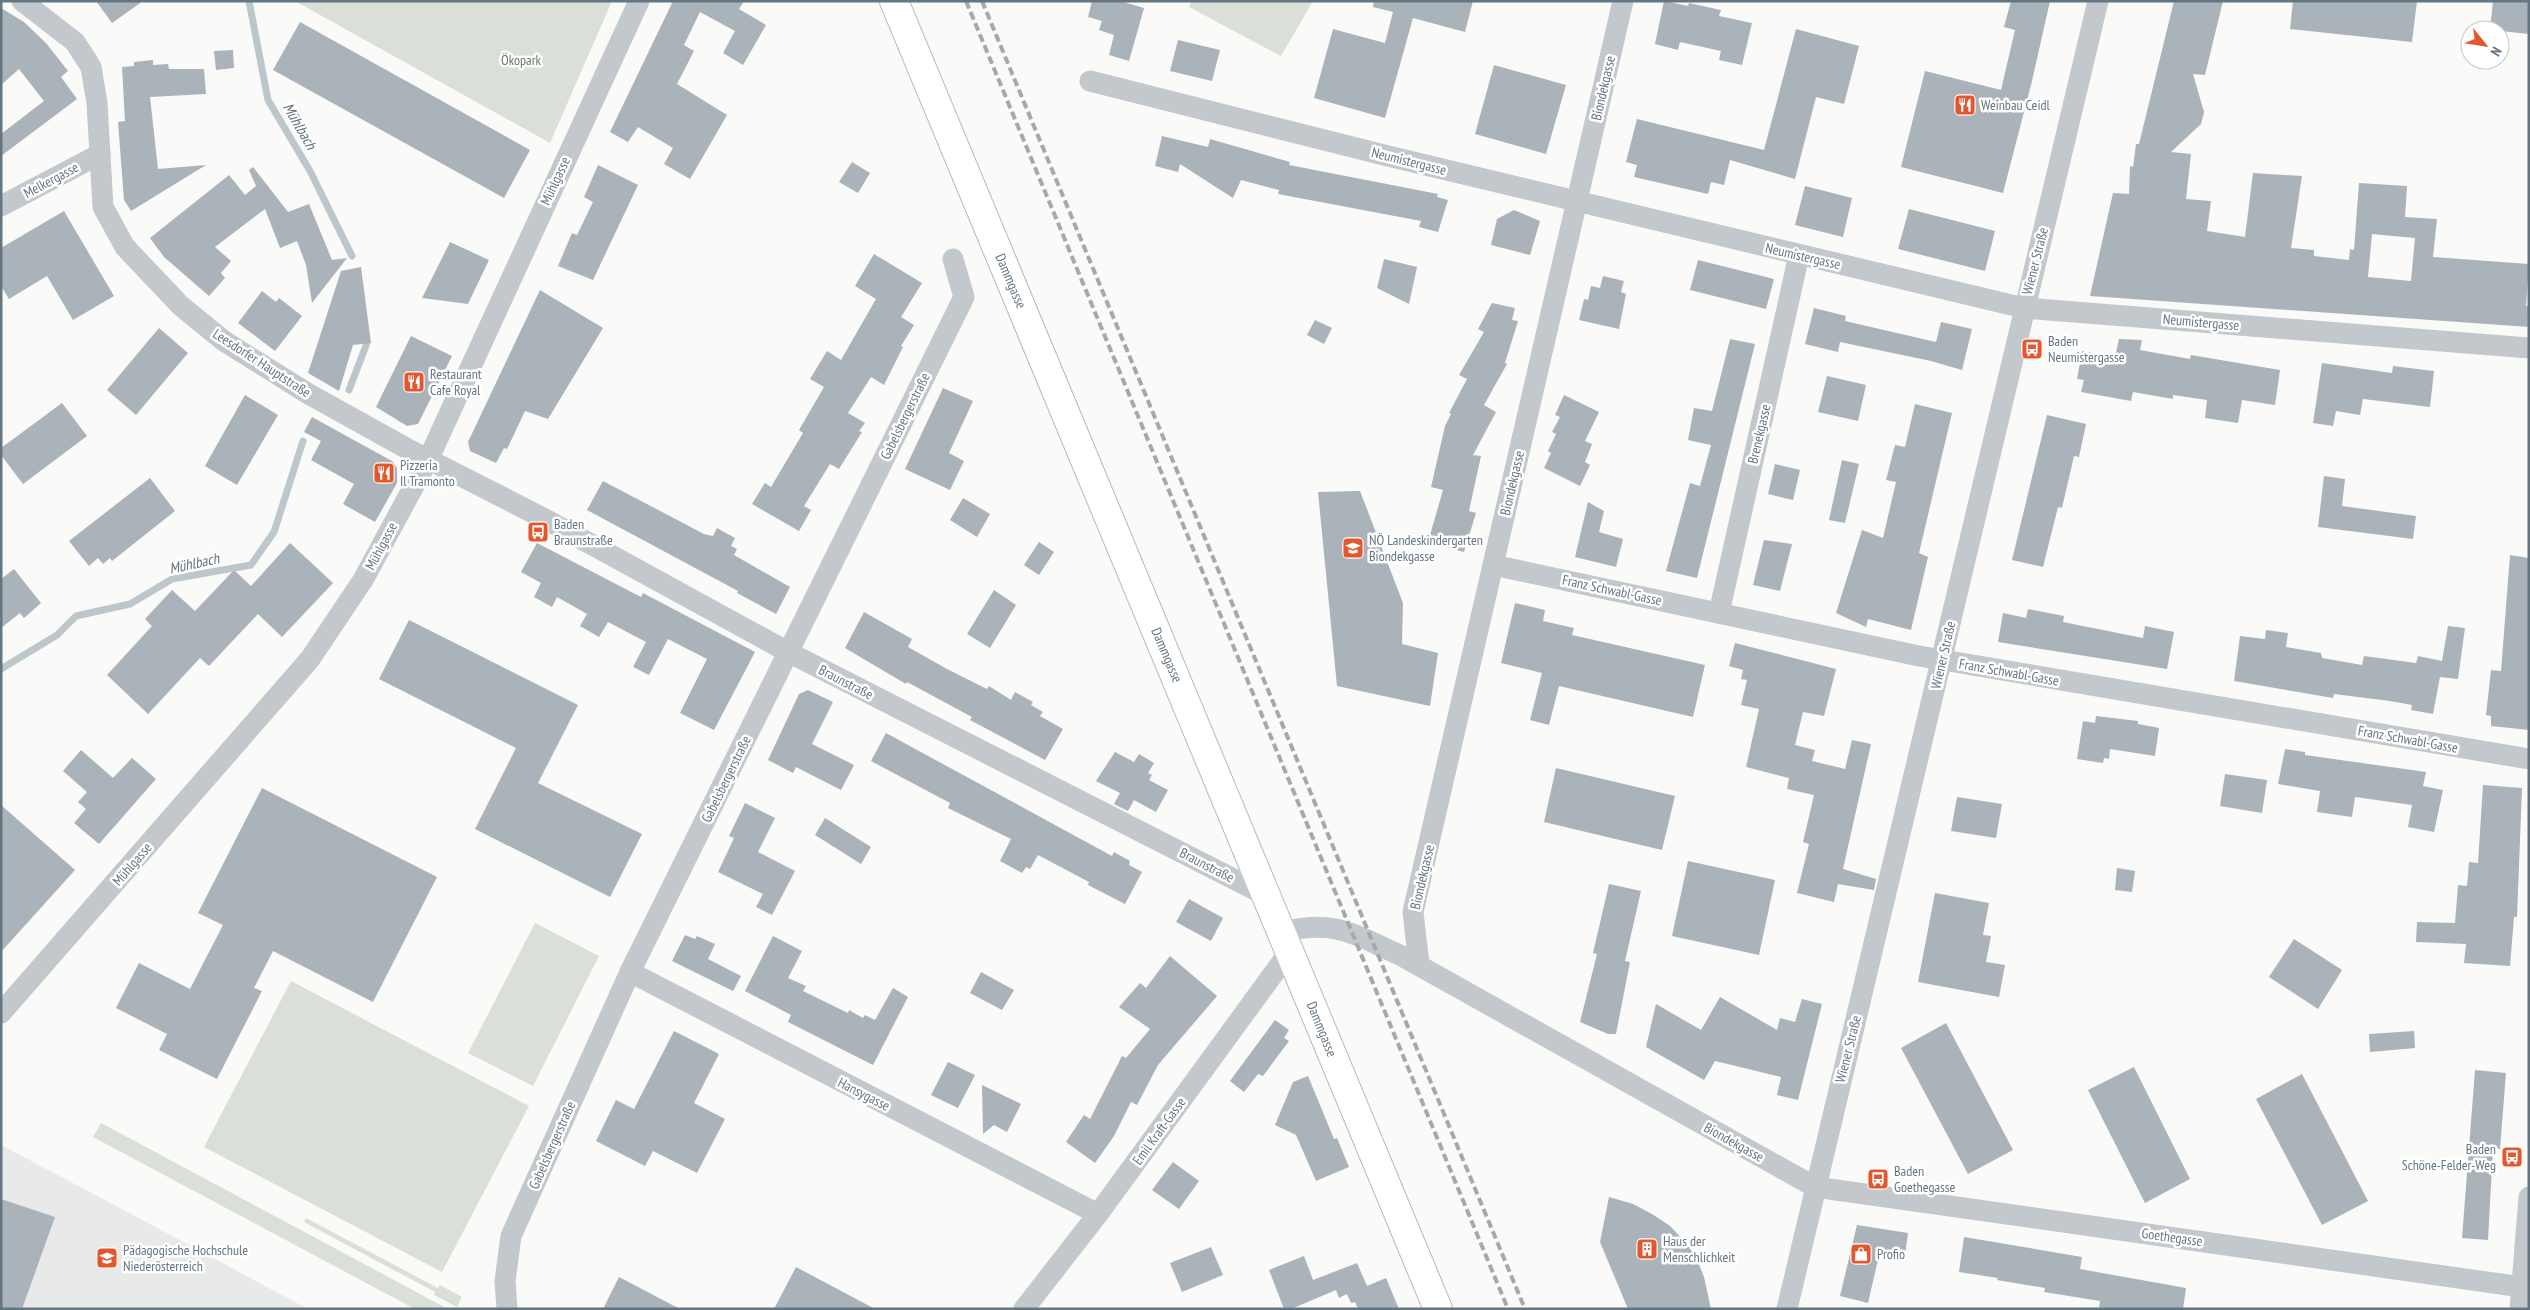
<svg xmlns="http://www.w3.org/2000/svg" width="2530" height="1310" font-family="'PT Sans Narrow',sans-serif">
  <style>
    .built { fill: #e8e9e9 }
    .green { fill: #dadfd7 }
    .lines { fill: none; stroke-linecap: round; stroke-linejoin: round }
    .stream { stroke: #bbc7cb; stroke-width: 7 }
    .building { fill: #aab3b9; fill-rule: evenodd }
    .major-casing { stroke: #b5babe; stroke-width: 30 }
    .minor { stroke: #c3c8cc; stroke-width: 21 }
    .major { stroke: #fff; stroke-width: 28 }
    .rail { stroke: #a2aab0; stroke-width: 4; stroke-dasharray: 8 4; stroke-linecap: butt }
    .labels { text-anchor: middle; dominant-baseline: central; stroke-width: 5; stroke-linejoin: round; paint-order: stroke }
    .park-label { font-size: 14px; fill: #687a64; stroke: #fff }
    .street-label { font-size: 14px; fill: #657683; stroke: #fff }
    .poi-label { font-size: 14px; fill: #657683; stroke: #fff; text-anchor: start }
    .water-label { font-size: 15px; font-style: italic; fill: #60757c; stroke: #fff }
  </style>
  <rect width="100%" height="100%" fill="#fafaf8"/>
  <polygon class="built" points="1,1145 137,1217 308,1309 1,1309"/>
  <g class="green">
    <polygon points="295,1 612,1 550,143"/>
    <polygon points="1192,1 1313,1 1281,56 1189,7"/>
    <polygon points="535,923 599,956 533,1086 468,1053"/>
    <polygon points="291,981 529,1106 442,1272 204,1147"/>
    <polygon points="101,1123 448,1309 415,1309 93,1137"/>
    <polygon points="306,1218 438,1288 440,1285 462,1297 457,1307 434,1295 435,1292 304,1222"/>
  </g>
  <g class="lines">
    <g class="stream">
      <polyline points="249,1 268,100 310,171 352,256"/>
      <polyline points="349,390 367,343"/>
      <polyline points="1,669 57,635 76,616 130,604 172,579 251,565 274,532 303,441"/>
    </g>
  </g>
  <g class="building">
    <polygon points="96,1 143,1 112,23"/>
    <polygon points="673,1 744,1 739,9 766,25 743,65 723,53 735,31 700,12 684,45 694,51 677,84 727,115 690,179 664,164 673,148 638,127 628,142 610,132"/>
    <polygon points="1092,1 1120,1 1144,8 1129,61 1109,55 1114,35 1099,30 1102,21 1088,17"/>
    <polygon points="1374,1 1473,1 1465,32 1413,18 1385,118 1314,98 1333,29 1385,43 1393,12 1373,7"/>
    <polygon points="1664,1 1688,6 1689,3 1721,10 1719,16 1752,23 1742,65 1719,60 1721,51 1680,42 1678,50 1655,44"/>
    <polygon points="2011,1 2050,1 2032,81 2003,193 1901,167 1925,71 2001,90 2015,30 2004,27"/>
    <path d="M2174,1H2223L2205,75L2193,74L2204,112L2201,124L2171,152L2191,154L2186,199L2211,201L2207,231L2245,237L2253,173L2302,176L2291,248L2314,250V256L2349,260L2350,249L2354,250L2359,183L2407,186L2405,217L2437,219L2433,257L2529,264L2526,306H2529V327L2090,296L2113,193L2129,194L2130,166L2133,167L2136,144H2139ZM2372,234L2415,238L2411,281L2368,277Z"/>
    <polygon points="2293,1 2417,1 2412,42 2290,29"/>
    <polygon points="2493,1 2529,1 2529,34 2490,30"/>
    <polygon points="1,8 24,22 46,43 68,71 61,77 77,99 1,156 1,134 44,101 19,69 1,85"/>
    <polygon points="300,22 530,150 504,198 273,70"/>
    <polygon points="1796,29 1859,46 1844,104 1816,97 1795,179 1730,160 1724,185 1711,182 1708,194 1634,177 1637,165 1626,162 1637,119 1764,150"/>
    <polygon points="1178,40 1220,50 1212,81 1170,71"/>
    <polygon points="233,50 234,68 216,70 214,51"/>
    <polygon points="153,60 153,65 168,64 169,69 204,69 206,94 150,97 158,169 206,165 131,211 124,200 118,122 125,121 122,67 134,66 134,62"/>
    <polygon points="1494,65 1566,85 1546,154 1475,134"/>
    <polygon points="1162,136 1208,147 1210,139 1290,162 1289,165 1438,194 1437,197 1448,200 1438,232 1419,227 1421,221 1278,194 1279,190 1241,180 1233,198 1180,164 1178,172 1155,166"/>
    <polygon points="852,162 870,173 858,193 839,182"/>
    <polygon points="598,165 638,185 593,280 558,266 572,233 577,235 593,202 584,197"/>
    <polygon points="253,167 288,212 309,204 332,260 347,258 312,303 306,265 297,241 280,248 265,209 215,247 231,261 221,273 225,278 209,296 164,257 150,238 229,175 245,195 256,186 249,170"/>
    <polygon points="1805,186 1852,198 1843,237 1795,225"/>
    <polygon points="1909,209 1995,231 1985,271 1898,249"/>
    <polygon points="1514,210 1540,221 1530,255 1491,245 1497,219"/>
    <polygon points="64,211 114,296 73,320 47,276 9,299 1,286 1,248"/>
    <polygon points="450,242 489,260 468,304 422,298"/>
    <polygon points="874,254 922,283 901,317 914,325 901,346 903,347 884,385 871,377 848,413 865,423 859,431 862,432 839,469 830,464 804,506 811,510 799,531 752,504 765,483 771,487 803,433 799,430 824,387 810,379 827,351 841,360 876,299 855,286"/>
    <polygon points="1384,259 1417,267 1409,304 1377,288"/>
    <polygon points="1698,260 1774,279 1766,309 1690,290"/>
    <polygon points="361,267 371,343 353,345 339,391 308,373 341,271"/>
    <polygon points="1603,276 1624,281 1621,292 1626,294 1619,329 1579,320 1584,299 1588,300 1591,286 1600,288"/>
    <polygon points="540,290 603,328 548,419 525,411 507,449 504,448 496,463 470,451 468,442"/>
    <polygon points="262,291 276,302 279,298 302,316 275,351 238,323"/>
    <polygon points="1492,303 1515,308 1512,320 1518,321 1505,363 1507,364 1484,405 1496,412 1473,455 1481,456 1469,511 1476,513 1464,552 1428,542 1443,490 1431,487 1445,426 1451,414 1449,413 1467,379 1459,375 1484,332 1478,329"/>
    <polygon points="1814,308 1846,316 1845,321 1936,342 1941,322 1972,329 1962,370 1931,361 1840,342 1838,352 1805,344"/>
    <polygon points="1315,320 1332,328 1324,344 1307,335"/>
    <polygon points="159,328 188,353 136,415 107,390"/>
    <polygon points="411,336 452,356 418,424 407,426 376,407"/>
    <polygon points="1730,339 1755,344 1697,578 1666,571 1690,483 1700,486 1711,445 1688,440 1694,408 1712,411"/>
    <polygon points="2119,339 2142,340 2140,350 2190,359 2191,355 2280,370 2275,405 2242,400 2238,423 2205,418 2207,400 2173,395 2173,399 2133,392 2131,401 2081,392 2084,380 2077,379 2082,351 2115,357"/>
    <polygon points="2322,363 2392,373 2393,366 2434,371 2430,407 2363,399 2360,415 2336,411 2333,426 2313,423"/>
    <polygon points="1827,376 1866,385 1858,421 1818,412"/>
    <polygon points="943,388 973,401 949,453 964,461 950,490 905,469"/>
    <polygon points="245,395 278,415 237,485 205,466"/>
    <polygon points="1564,395 1599,412 1585,441 1592,444 1585,462 1590,465 1580,486 1544,468 1551,453 1548,451 1556,434 1552,432 1560,417 1555,415"/>
    <polygon points="62,403 87,436 23,484 1,455 1,448"/>
    <polygon points="1915,404 1952,413 1919,553 1928,557 1911,630 1868,619 1866,627 1836,613 1862,530 1883,538 1896,482 1886,480 1895,445 1905,447"/>
    <polygon points="2047,415 2086,424 2079,457 2074,456 2062,508 2058,507 2043,567 2012,560"/>
    <polygon points="312,417 392,461 397,468 397,483 375,522 343,504 354,484 311,460 321,441 304,432"/>
    <polygon points="1842,460 1859,464 1845,523 1829,520"/>
    <polygon points="1775,464 1800,470 1793,500 1768,494"/>
    <polygon points="2324,476 2345,479 2342,506 2416,516 2413,539 2318,527"/>
    <polygon points="150,478 175,511 112,561 110,558 103,564 98,558 89,566 69,541"/>
    <polygon points="603,481 704,534 713,536 717,528 735,538 731,546 737,549 734,555 790,587 776,614 737,593 738,591 587,510"/>
    <polygon points="1360,491 1403,603 1402,644 1438,653 1430,706 1337,686 1318,492"/>
    <polygon points="963,498 990,514 977,537 950,520"/>
    <polygon points="1588,502 1604,511 1599,532 1623,539 1616,567 1575,557"/>
    <polygon points="1764,540 1792,544 1780,591 1753,585"/>
    <polygon points="1039,542 1054,552 1039,575 1024,565"/>
    <polygon points="290,543 333,583 282,637 258,614 209,666 200,658 148,714 107,675 152,626 145,619 172,590 195,611 234,570 251,586"/>
    <polygon points="537,543 641,597 643,593 755,652 714,730 680,713 707,659 668,639 649,675 633,667 646,642 608,622 599,637 580,626 587,614 557,597 552,607 534,597 541,583 521,572"/>
    <polygon points="2510,555 2529,558 2529,730 2491,726 2491,716 2486,715 2491,670 2501,671"/>
    <polygon points="14,569 41,603 24,618 20,613 1,628 1,579"/>
    <polygon points="994,590 1016,605 990,648 967,634"/>
    <polygon points="1515,603 1545,610 1543,621 1574,628 1572,635 1705,665 1693,717 1559,686 1549,725 1530,720 1542,673 1501,663"/>
    <polygon points="2028,609 2064,616 2063,622 2143,638 2145,626 2174,632 2167,669 1998,642 2003,613 2026,618"/>
    <polygon points="864,612 912,639 908,647 947,669 987,689 989,686 1011,700 1015,692 1033,702 1031,705 1043,712 1040,716 1063,729 1045,760 970,720 972,717 907,682 906,684 845,648"/>
    <polygon points="409,620 578,705 538,783 642,834 610,897 475,829 516,748 379,679"/>
    <polygon points="2448,626 2465,628 2458,679 2440,677 2433,714 2411,710 2412,705 2390,701 2334,694 2333,698 2234,681 2240,636 2265,639 2266,630 2288,633 2286,647 2321,653 2322,658 2362,665 2364,656 2416,663 2418,656 2442,661"/>
    <polygon points="1735,643 1836,669 1824,716 1803,712 1795,745 1815,750 1812,761 1845,769 1852,740 1871,744 1843,869 1876,879 1874,890 1838,884 1834,902 1797,893 1809,844 1803,842 1814,795 1787,789 1789,778 1746,767 1759,709 1741,705 1747,680 1741,679 1743,670 1729,666"/>
    <polygon points="808,690 833,702 812,744 854,765 841,790 796,767 793,773 768,760 799,694"/>
    <polygon points="2096,716 2138,721 2138,724 2159,728 2155,756 2110,749 2109,759 2104,758 2103,763 2077,759 2083,721 2095,723"/>
    <polygon points="886,733 1112,856 1114,852 1130,861 1129,865 1142,872 1125,904 1088,885 1089,882 1038,855 1030,869 1026,867 1022,873 1000,861 1011,839 948,808 950,803 871,761"/>
    <polygon points="2285,749 2305,752 2305,755 2426,772 2423,786 2443,790 2434,832 2408,827 2412,805 2355,797 2352,817 2317,812 2320,791 2278,784"/>
    <polygon points="81,750 113,778 132,758 156,779 99,844 74,823 86,809 78,802 87,792 63,771"/>
    <polygon points="1115,752 1134,762 1139,754 1154,763 1148,773 1152,775 1149,780 1168,790 1156,812 1134,800 1128,811 1114,804 1120,793 1096,781"/>
    <polygon points="1556,768 1675,796 1662,850 1544,822"/>
    <polygon points="2225,774 2267,780 2262,813 2220,806"/>
    <polygon points="2483,785 2522,788 2517,917 2514,917 2510,966 2464,963 2466,944 2416,942 2417,922 2455,923 2458,885 2467,886 2469,862 2478,863"/>
    <polygon points="262,788 437,877 373,1002 273,951 254,988 262,991 217,1079 159,1050 167,1034 116,1008 139,963 190,989 223,925 198,913"/>
    <polygon points="1957,797 2002,804 1996,838 1951,831"/>
    <polygon points="745,803 775,818 758,852 795,871 772,915 756,907 763,894 718,872 734,838 729,836"/>
    <polygon points="1,805 75,870 1,952"/>
    <polygon points="825,818 871,847 861,864 815,835"/>
    <polygon points="1688,861 1775,880 1759,955 1672,936"/>
    <polygon points="2117,868 2135,871 2132,892 2115,890"/>
    <polygon points="1609,884 1641,891 1625,961 1630,962 1616,1034 1608,1034 1580,1022 1597,954 1593,953"/>
    <polygon points="1935,893 1989,903 1983,935 1991,936 1986,962 2005,965 1999,997 1918,982"/>
    <polygon points="1189,899 1223,918 1211,941 1176,922"/>
    <polygon points="685,935 695,939 697,936 715,944 708,959 741,976 733,991 672,961"/>
    <polygon points="773,936 802,951 788,978 806,986 803,991 848,1013 849,1010 863,1018 865,1015 875,1020 893,988 908,997 873,1065 788,1022 791,1015 745,991"/>
    <polygon points="2294,939 2342,970 2318,1009 2269,977"/>
    <polygon points="1170,956 1217,996 1158,1065 1137,1105 1131,1102 1114,1136 1095,1163 1066,1142 1084,1115 1090,1119 1122,1056 1126,1058 1150,1029 1119,1007 1140,983 1146,988"/>
    <polygon points="981,972 1014,990 1002,1010 970,993"/>
    <polygon points="1720,997 1777,1030 1780,1018 1795,1022 1802,999 1822,1004 1798,1100 1777,1095 1781,1077 1715,1061 1704,1080 1646,1047 1656,1004 1701,1030"/>
    <polygon points="1275,1020 1289,1030 1284,1038 1289,1041 1263,1076 1258,1074 1244,1092 1230,1081"/>
    <polygon points="1946,1023 2013,1150 1968,1174 1901,1048"/>
    <polygon points="674,1031 719,1054 694,1103 725,1119 697,1173 653,1151 645,1166 596,1141 616,1100 634,1109"/>
    <polygon points="2414,1031 2415,1048 2370,1052 2369,1034"/>
    <polygon points="948,1062 975,1075 958,1108 931,1095"/>
    <polygon points="2134,1067 2190,1179 2145,1203 2088,1090"/>
    <polygon points="2475,1070 2506,1073 2500,1149 2493,1148 2488,1240 2462,1238"/>
    <polygon points="2302,1074 2368,1201 2322,1225 2256,1099"/>
    <polygon points="1308,1076 1334,1139 1337,1138 1349,1167 1316,1181 1296,1135 1275,1125 1293,1082"/>
    <polygon points="982,1085 1021,1104 1007,1132 994,1125 983,1134"/>
    <polygon points="1173,1162 1199,1181 1179,1209 1152,1190"/>
    <polygon points="1609,1197 1633,1204 1652,1214 1670,1226 1684,1241 1696,1257 1704,1277 1711,1309 1628,1309 1600,1242"/>
    <polygon points="1,1199 55,1217 22,1309 1,1309"/>
    <polygon points="1857,1225 1908,1233 1905,1255 1880,1251 1868,1303 1840,1296"/>
    <polygon points="1964,1237 2082,1257 2080,1269 2186,1288 2183,1309 2099,1309 2100,1301 2044,1292 2045,1288 1997,1280 1998,1278 1959,1272"/>
    <polygon points="1211,1247 1223,1275 1182,1292 1170,1263"/>
    <polygon points="1304,1256 1313,1280 1357,1263 1367,1286 1386,1278 1399,1309 1358,1309 1355,1302 1351,1303 1347,1294 1339,1298 1336,1290 1291,1309 1284,1309 1269,1270"/>
    <polygon points="796,1267 875,1309 774,1309"/>
    <polygon points="619,1277 680,1309 603,1309"/>
  </g>
  <g class="lines">
    <g class="major-casing">
      <polyline id="major" points="894,1 1438,1309"/>
    </g>
    <g class="minor">
      <polyline points="22,1 75,42 91,67 97,103 103,207 125,247 181,306 224,341 307,393 406,448 545,519 788,652 1267,896"/>
      <polyline points="1090,81 1388,156 2024,308 2529,348"/>
      <polyline points="1,206 100,154"/>
      <polyline points="1493,565 1919,656 2529,759"/>
      <polyline points="1719,613 1799,255"/>
      <path d="M1283,932C1335,919 1353,934 1400,955L1815,1187L2522,1287L2529,1286"/>
      <polyline points="1419,965 1413,912 1623,1"/>
      <polyline points="630,972 1098,1214"/>
      <polyline points="1,1013 310,659 363,580 428,460 639,1"/>
      <polyline points="507,1309 505,1281 511,1236 630,972 964,297 953,259"/>
      <polyline points="1024,1309 1098,1214 1290,951"/>
      <polyline points="1787,1309 2098,1"/>
      <polyline points="2520,1309 2529,1197"/>
    </g>
    <use href="#major" class="major"/>
    <g class="rail">
      <polyline points="966,1 1508,1309"/>
      <polyline points="982,1 1525,1309"/>
    </g>
  </g>
  <defs>
    <g id="restaurant-square" transform="scale(1.125)"><rect x="-9" y="-9" width="18" height="18" rx="4" fill="#e4572e" stroke="#fff"/><path d="M-5-6h1v4h1v-4h1v4h1v-4h1v5L-1.5 .5V6h-2V.5L-5-1ZM5-6V6H3V1.5H1.5Q1.5-4 5-6Z" fill="#fff"/></g>
    <g id="bus-square" transform="scale(1.125)"><rect x="-9" y="-9" width="18" height="18" rx="4" fill="#e4572e" stroke="#fff"/><path d="M-5-6H5V4H4V6H2V4H-2V6H-4V4H-5ZM-3.5-4V0h7V-4ZM-3.5 1.2v1.5H-2V1.2ZM2 1.2v1.5H3.5V1.2Z" fill="#fff"/></g>
    <g id="school-square" transform="scale(1.125)"><rect x="-9" y="-9" width="18" height="18" rx="4" fill="#e4572e" stroke="#fff"/><path d="M0-5L7-2L0 1L-7-2ZM-4 1L0 2.5L4 1V4Q0 6-4 4Z" fill="#fff"/></g>
    <g id="building-square" transform="scale(1.125)"><rect x="-9" y="-9" width="18" height="18" rx="4" fill="#e4572e" stroke="#fff"/><path d="M-4-6H4V6H1V3H-1V6H-4ZM-2.5-4.3h1.7v1.8h-1.7ZM.8-4.3h1.7v1.8H.8ZM-2.5-1h1.7V.8h-1.7ZM.8-1h1.7V.8H.8Z" fill="#fff"/></g>
    <g id="shop-square" transform="scale(1.125)"><rect x="-9" y="-9" width="18" height="18" rx="4" fill="#e4572e" stroke="#fff"/><path d="M-5-2.5h2.3a2.7 3.5 0 0 1 5.4 0H5L5.5 6h-11ZM-1.5-2.5h3a1.5 2.3 0 0 0-3 0Z" fill="#fff"/></g>
  </defs>
  <g fill-rule="evenodd">
    <use href="#restaurant-square" x="1965" y="105"/>
    <use href="#bus-square" x="2032" y="349"/>
    <use href="#restaurant-square" x="414" y="382"/>
    <use href="#restaurant-square" x="384" y="473"/>
    <use href="#bus-square" x="538" y="532"/>
    <use href="#school-square" x="1353" y="548"/>
    <use href="#bus-square" x="2512" y="1157"/>
    <use href="#bus-square" x="1878" y="1179"/>
    <use href="#building-square" x="1647" y="1249"/>
    <use href="#shop-square" x="1861" y="1254"/>
    <use href="#school-square" x="107" y="1258"/>
  </g>
  <g class="labels">
    <g class="park-label">
      <text x="521" y="60">Ökopark</text>
    </g>
    <g class="street-label">
      <text transform="translate(1603 88) rotate(-77)">Biondekgasse</text>
      <text transform="translate(1409 161) rotate(14)">Neumistergasse</text>
      <text transform="translate(51 180) rotate(-28)">Melkergasse</text>
      <text transform="translate(555 181) rotate(-65)">Mühlgasse</text>
      <text transform="translate(1803 256) rotate(13)">Neumistergasse</text>
      <text transform="translate(2035 261) rotate(-76)">Wiener Straße</text>
      <text transform="translate(1011 281) rotate(67)">Dammgasse</text>
      <text transform="translate(2201 322) rotate(5)">Neumistergasse</text>
      <text transform="translate(262 363) rotate(33)">Leesdorfer Hauptstraße</text>
      <text transform="translate(905 416) rotate(-64)">Gabelsbergerstraße</text>
      <text transform="translate(1759 434) rotate(-77)">Brenekgasse</text>
      <text transform="translate(1512 483) rotate(-77)">Biondekgasse</text>
      <text transform="translate(381 546) rotate(-62)">Mühlgasse</text>
      <text transform="translate(1612 590) rotate(12)">Franz Schwabl-Gasse</text>
      <text transform="translate(1167 655) rotate(67)">Dammgasse</text>
      <text transform="translate(1943 655) rotate(-77)">Wiener Straße</text>
      <text transform="translate(2009 672) rotate(10)">Franz Schwabl-Gasse</text>
      <text transform="translate(846 682) rotate(27)">Braunstraße</text>
      <text transform="translate(2408 739) rotate(10)">Franz Schwabl-Gasse</text>
      <text transform="translate(726 779) rotate(-64)">Gabelsbergerstraße</text>
      <text transform="translate(132 864) rotate(-49)">Mühlgasse</text>
      <text transform="translate(1207 865) rotate(27)">Braunstraße</text>
      <text transform="translate(1422 877) rotate(-77)">Biondekgasse</text>
      <text transform="translate(1322 1029) rotate(68)">Dammgasse</text>
      <text transform="translate(1848 1049) rotate(-76)">Wiener Straße</text>
      <text transform="translate(864 1094) rotate(27)">Hansygasse</text>
      <text transform="translate(1159 1131) rotate(-54)">Emil Kraft-Gasse</text>
      <text transform="translate(1734 1142) rotate(29)">Biondekgasse</text>
      <text transform="translate(552 1145) rotate(-66)">Gabelsbergerstraße</text>
      <text transform="translate(2172 1237) rotate(8)">Goethegasse</text>
    </g>
    <g class="poi-label">
      <text x="1981" y="105">Weinbau Ceidl</text>
      <text x="2048" y="341">Baden<tspan x="2048" dy="16">Neumistergasse</tspan></text>
      <text x="430" y="374">Restaurant<tspan x="430" dy="16">Cafe Royal</tspan></text>
      <text x="400" y="465">Pizzeria<tspan x="400" dy="16">Il Tramonto</tspan></text>
      <text x="554" y="524">Baden<tspan x="554" dy="16">Braunstraße</tspan></text>
      <text x="1369" y="540">NÖ Landeskindergarten<tspan x="1369" dy="16">Biondekgasse</tspan></text>
      <text x="2496" y="1149" text-anchor="end">Baden<tspan x="2496" dy="16">Schöne-Felder-Weg</tspan></text>
      <text x="1894" y="1171">Baden<tspan x="1894" dy="16">Goethegasse</tspan></text>
      <text x="1663" y="1241">Haus der<tspan x="1663" dy="16">Menschlichkeit</tspan></text>
      <text x="123" y="1250">Pädagogische Hochschule<tspan x="123" dy="16">Niederösterreich</tspan></text>
      <text x="1877" y="1254">Profio</text>
    </g>
    <g class="water-label">
      <text transform="translate(300 126) rotate(60)">Mühlbach</text>
      <text transform="translate(194 563) rotate(-12)">Mühlbach</text>
    </g>
  </g>
  <rect width="2530" height="1310" fill="none" stroke="#657683" stroke-width="5"/>
  <g transform="translate(2485 45) rotate(120)"><circle r="24" fill="#ffffff" stroke="#c1c8cd"/>
  <path d="M0-4L9 19L0 12L-9 19Z" fill="#e4572e"/>
  <text y="-8" font-size="14" font-weight="bold" text-anchor="middle" fill="#657683">N</text>
  </g>
</svg>
